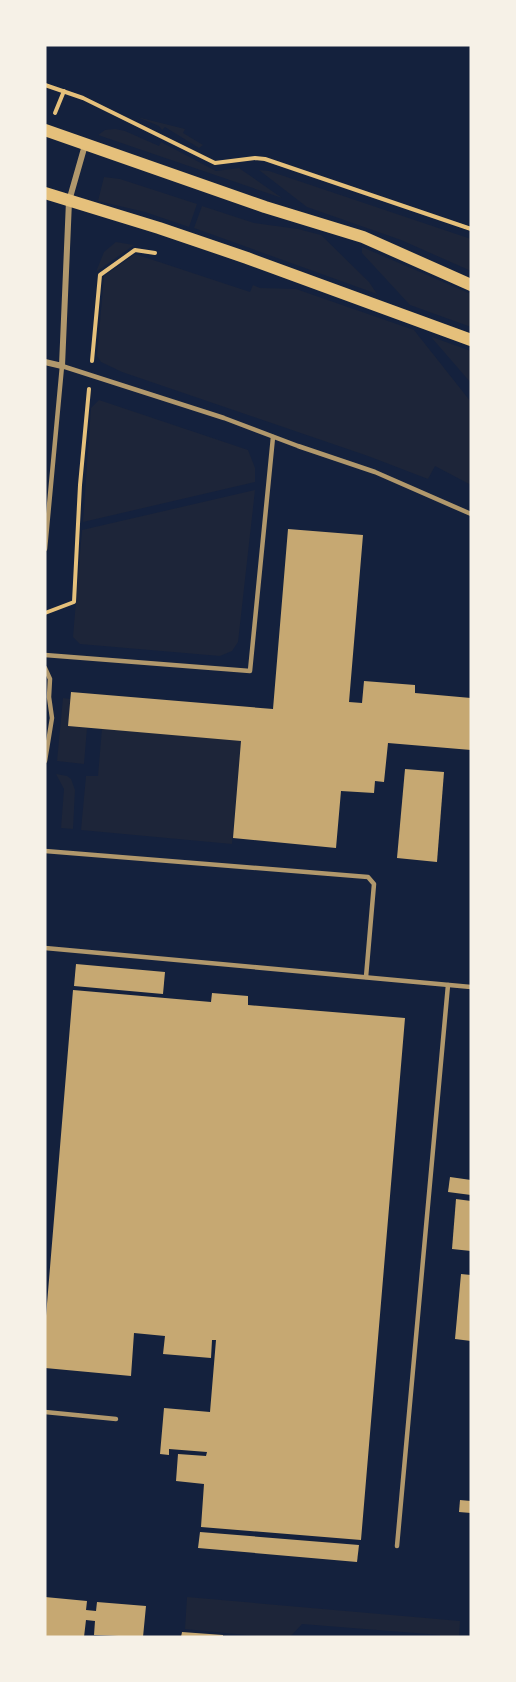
<svg xmlns="http://www.w3.org/2000/svg" width="516" height="1682" font-family="Literata,serif">
  <style>
    .green { fill: #1d2539 }
    .building { fill: #c6a872 }
    .lines { fill: none; stroke-linecap: round; stroke-linejoin: round }
    .path { stroke: #e5c07b; stroke-width: 4 }
    .service { stroke: #b1986c; stroke-width: 4.5 }
    .minor { stroke: #b1986c; stroke-width: 6 }
    .secondary { stroke: #e5c07b; stroke-width: 12 }
  </style>
  <rect width="100%" height="100%" fill="#14213d"/>
  <g class="green">
    <polygon points="137,117 185,129 183,133 203,145 199,148 165,127 162,130 159,126"/>
    <polygon points="115,129 125,131 159,146 161,142 216,171 239,168 282,198 98,135 105,130"/>
    <polygon points="259,170 269,171 471,239 471,271 401,240 307,207"/>
    <polygon points="104,177 120,179 197,204 189,227 145,212 98,201"/>
    <polygon points="202,206 254,223 298,229 321,235 369,282 377,294 194,228"/>
    <polygon points="116,242 134,245 96,272 104,252"/>
    <polygon points="362,247 471,294 471,327 410,305 362,253"/>
    <polygon points="135,254 250,292 253,285 260,288 296,289 414,330 471,402 471,485 435,466 428,479 368,456 122,372 101,362 97,356 104,276"/>
    <polygon points="432,337 471,351 471,383 432,338"/>
    <polygon points="99,400 248,450 255,468 255,482 83,522 91,408"/>
    <polygon points="255,490 238,642 232,651 220,656 80,644 73,637 82,530"/>
    <polygon points="63,698 71,699 68,726 87,728 84,764 57,761"/>
    <polygon points="102,728 241,741 232,844 81,830 86,776 98,776"/>
    <polygon points="56,774 67,776 71,779 75,790 73,829 61,828 64,789"/>
    <polygon points="187,1597 460,1621 459,1637 440,1637 440,1635 302,1624 290,1637 266,1637 185,1629"/>
  </g>
  <g class="building">
    <polygon points="288,529 363,535 349,702 362,703 364,681 415,685 415,693 471,698 471,750 388,743 384,782 375,781 374,793 341,791 336,848 233,838 241,741 68,726 71,692 273,709"/>
    <polygon points="405,769 444,772 437,862 397,858"/>
    <polygon points="76,964 165,972 163,994 74,986"/>
    <polygon points="73,990 211,1002 212,993 248,996 248,1005 405,1018 361,1540 201,1527 204,1484 176,1481 178,1454 206,1456 207,1452 169,1449 169,1455 160,1454 164,1408 210,1412 216,1340 212,1340 211,1358 163,1354 165,1336 134,1333 131,1376 45,1368 45,1328"/>
    <polygon points="450,1177 471,1180 471,1195 448,1192"/>
    <polygon points="456,1199 471,1201 471,1251 452,1249"/>
    <polygon points="461,1274 471,1275 471,1341 455,1339"/>
    <polygon points="460,1500 471,1501 471,1513 459,1512"/>
    <polygon points="200,1532 359,1545 357,1562 198,1548"/>
    <polygon points="45,1597 87,1601 86,1610 96,1611 97,1602 146,1606 143,1637 94,1635 95,1621 86,1620 84,1637 45,1637"/>
    <polygon points="182,1632 223,1635 223,1637 181,1637"/>
  </g>
  <g class="lines">
    <g class="path">
      <polyline points="45,85 83,98 215,163 255,158 265,159 471,229"/>
      <polyline points="55,113 64,91"/>
      <polyline points="92,361 100,275 135,250 155,253"/>
      <polyline points="45,613 74,602 80,485 89,389"/>
    </g>
    <g class="service">
      <polyline points="45,549 62,366 224,418 298,446 375,472 471,514"/>
      <polyline points="45,655 250,671 273,437"/>
      <polyline points="45,668 50,679 49,697 52,718 45,761"/>
      <polyline points="45,851 368,877 374,884 366,977"/>
      <polyline points="45,948 471,987"/>
      <polyline points="45,1412 116,1419"/>
      <polyline points="397,1546 448,985"/>
    </g>
    <polyline class="minor" points="45,362 62,366 69,201 85,145"/>
    <g class="secondary">
      <polyline points="45,130 265,207 363,237 471,285"/>
      <polyline points="45,193 159,228 247,258 471,340"/>
    </g>
  </g>
  <rect width="516" height="1682" fill="none" stroke="#f6f1e7" stroke-width="93"/>
</svg>
